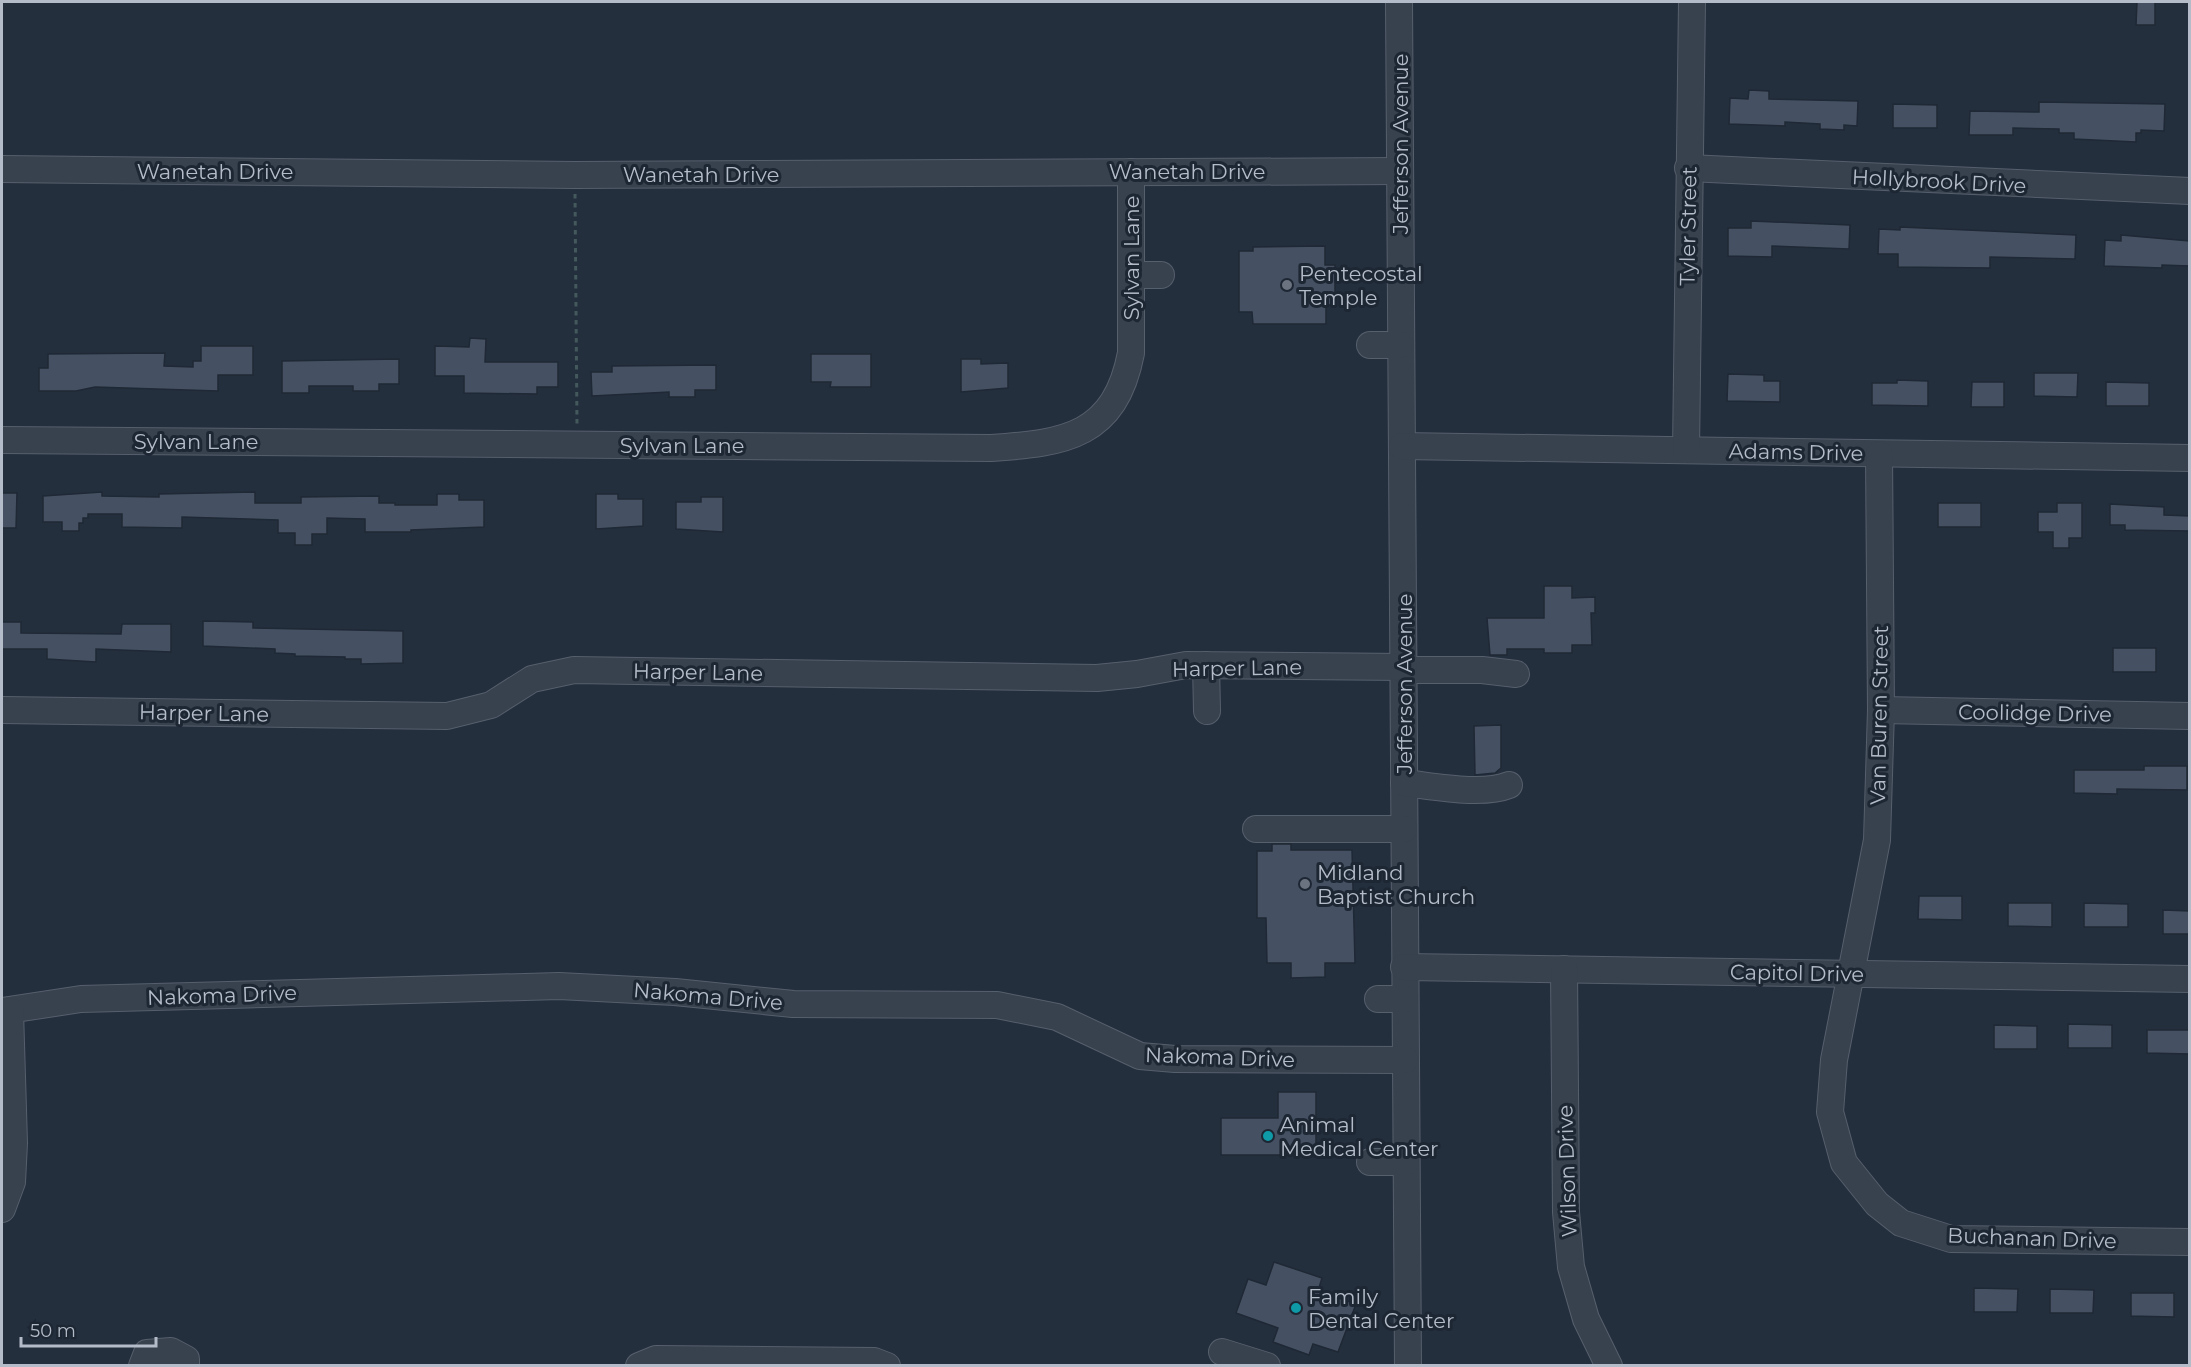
<svg xmlns="http://www.w3.org/2000/svg" width="2191" height="1367" font-family="Montserrat,sans-serif">
  <style>
    .building { fill: #455162; stroke: #1f2835; stroke-width: 1.5 }
    .lines { fill: none; stroke-linecap: round; stroke-linejoin: round }
    .minor-casing { stroke: #565f6c; stroke-width: 28 }
    .path { stroke: #44595c; stroke-width: 3; stroke-dasharray: 4.5 4.5; stroke-linecap: butt }
    .minor { stroke: #38414e; stroke-width: 26 }
    .worship-dot { fill: #6b7280; stroke: #1d2633; stroke-width: 2 }
    .culture-dot { fill: #0f9aa8; stroke: #1d2633; stroke-width: 2 }
    .labels { text-anchor: middle; dominant-baseline: central; stroke-width: 6; stroke-linejoin: round; paint-order: stroke }
    .street-label { font-size: 21px; fill: #b4bcc9; stroke: #1d2633 }
    .poi-label { font-size: 21px; fill: #b4bcc9; stroke: #1d2633; text-anchor: start }
  </style>
  <rect width="100%" height="100%" fill="#242f3e"/>
  <g class="building">
    <polygon points="2137,2 2155,2 2155,25 2136,25"/>
    <polygon points="1749,90 1769,91 1769,99 1858,101 1857,126 1844,125 1844,130 1820,129 1820,124 1785,122 1785,126 1729,124 1730,98 1748,99"/>
    <polygon points="2039,102 2165,104 2164,131 2141,130 2141,133 2136,133 2136,142 2074,139 2074,133 2059,133 2059,129 2013,128 2013,135 1969,135 1970,111 2039,112"/>
    <polygon points="1893,104 1937,105 1937,128 1893,128"/>
    <polygon points="1751,221 1850,225 1849,249 1772,246 1772,257 1728,256 1728,228 1751,228"/>
    <polygon points="1900,227 2076,235 2075,259 1990,257 1990,268 1898,267 1898,254 1878,254 1879,229 1900,230"/>
    <polygon points="2121,235 2190,241 2190,266 2162,265 2162,268 2104,266 2105,240 2121,241"/>
    <polygon points="1325,246 1325,265 1335,265 1335,305 1326,305 1326,324 1253,324 1252,312 1239,312 1239,251 1253,251 1253,247"/>
    <polygon points="470,338 486,339 485,362 558,362 558,387 537,387 537,394 464,393 464,376 435,376 435,346 469,347"/>
    <polygon points="201,346 253,346 253,375 218,375 218,391 95,387 76,391 39,391 39,368 48,368 48,354 165,353 164,366 193,367 193,361 201,361"/>
    <polygon points="811,354 871,354 871,387 830,387 831,382 811,382"/>
    <polygon points="399,359 399,384 379,384 379,391 353,391 353,386 309,386 309,393 282,393 282,361"/>
    <polygon points="961,359 981,359 981,364 1008,363 1008,388 961,392"/>
    <polygon points="716,365 716,390 695,390 695,397 669,397 669,392 592,396 591,372 612,372 612,366"/>
    <polygon points="2034,373 2078,373 2077,397 2034,396"/>
    <polygon points="1728,374 1764,375 1764,381 1780,381 1780,402 1727,401"/>
    <polygon points="1897,380 1928,381 1928,406 1872,405 1872,383 1897,383"/>
    <polygon points="1972,382 2004,382 2004,407 1971,407"/>
    <polygon points="2106,382 2149,383 2149,406 2106,406"/>
    <polygon points="102,492 102,496 159,497 159,494 255,492 255,503 301,503 301,497 379,496 379,503 395,503 395,505 437,505 437,494 459,494 459,500 484,500 484,527 411,530 411,532 365,532 365,519 327,518 327,534 312,534 312,545 295,545 295,533 278,533 278,520 182,517 182,528 122,527 122,514 88,514 88,518 83,518 83,523 79,523 79,531 62,531 62,522 43,522 43,496"/>
    <polygon points="2,493 17,493 16,528 2,528"/>
    <polygon points="596,494 618,494 618,499 643,499 643,526 596,529"/>
    <polygon points="701,497 723,497 723,532 676,529 676,502 701,502"/>
    <rect x="1938" y="503" width="43" height="24"/>
    <polygon points="2057,503 2082,503 2082,538 2069,538 2069,548 2053,548 2053,532 2038,532 2038,512 2057,512"/>
    <polygon points="2110,504 2164,507 2164,515 2190,516 2190,531 2125,530 2125,525 2110,525"/>
    <polygon points="1544,586 1572,586 1572,598 1595,597 1595,613 1591,613 1592,645 1572,645 1572,653 1544,653 1544,649 1507,649 1507,655 1490,655 1487,618 1544,618"/>
    <polygon points="203,621 253,622 253,628 403,631 403,663 361,664 361,659 345,659 345,657 295,656 295,654 275,653 275,649 203,646"/>
    <polygon points="2,622 21,622 21,633 121,634 122,624 171,624 171,652 96,649 96,662 47,659 47,649 2,649"/>
    <rect x="2113" y="648" width="43" height="24"/>
    <polygon points="1501,725 1501,768 1495,773 1475,775 1474,726"/>
    <polygon points="2144,766 2187,766 2187,790 2117,789 2117,794 2074,793 2074,770 2144,770"/>
    <polygon points="1272,844 1291,844 1291,850 1352,850 1355,963 1325,963 1325,977 1291,978 1291,963 1267,963 1266,918 1257,918 1257,851 1272,851"/>
    <polygon points="1919,896 1962,896 1962,920 1918,919"/>
    <polygon points="2008,903 2052,903 2052,927 2008,926"/>
    <polygon points="2084,903 2128,904 2128,927 2084,927"/>
    <polygon points="2163,910 2190,911 2190,934 2163,934"/>
    <polygon points="2068,1024 2112,1025 2112,1048 2068,1048"/>
    <polygon points="1994,1025 2037,1026 2037,1049 1994,1049"/>
    <polygon points="2147,1030 2190,1030 2190,1054 2147,1053"/>
    <polygon points="1278,1092 1316,1092 1316,1155 1221,1155 1221,1118 1278,1118"/>
    <polygon points="1274,1262 1322,1278 1318,1291 1356,1304 1338,1352 1313,1344 1309,1355 1273,1342 1278,1328 1236,1313 1248,1279 1266,1285"/>
    <polygon points="1974,1288 2018,1289 2017,1312 1974,1312"/>
    <polygon points="2050,1289 2094,1290 2093,1313 2050,1313"/>
    <polygon points="2131,1293 2174,1293 2174,1317 2131,1316"/>
  </g>
  <g class="lines">
    <g class="minor-casing">
      <g id="minor">
        <polyline points="1399,2 1408,1366"/>
        <polyline points="1688,168 2190,191"/>
        <polyline points="2,169 575,175 1400,171"/>
        <polyline points="1131,275 1161,275"/>
        <polyline points="1370,345 1401,345"/>
        <path d="M2,440L991,448C1066,443 1115,436 1131,353V172"/>
        <polyline points="1402,446 2190,458"/>
        <polyline points="1686,450 1692,2"/>
        <polyline points="1879,454 1881,710 1877,840 1834,1060 1830,1112 1844,1163 1877,1204 1901,1223 1951,1239 2190,1242"/>
        <polyline points="1206,665 1207,711"/>
        <polyline points="1404,670 1482,670 1516,674"/>
        <polyline points="2,710 447,716 491,705 532,679 574,670 1097,678 1137,674 1186,665 1404,667"/>
        <polyline points="1881,710 2190,716"/>
        <path d="M1404,783C1433,786 1482,796 1509,785"/>
        <polyline points="1256,829 1404,829"/>
        <polyline points="1404,967 2190,979"/>
        <polyline points="1564,969 1566,1212 1571,1267 1586,1319 1609,1366"/>
        <polyline points="1378,999 1405,999"/>
        <polyline points="2,1011 81,999 559,986 675,992 793,1004 997,1005 1057,1017 1140,1056 1175,1059 1405,1060"/>
        <polyline points="1370,1162 1406,1162"/>
        <polyline points="2,1209 12,1182 14,1143 10,1011"/>
        <polyline points="1222,1352 1267,1366"/>
        <polyline points="142,1366 147,1353 171,1351 186,1359 186,1366"/>
        <polyline points="639,1366 656,1359 874,1361 887,1366"/>
      </g>
    </g>
    <polyline class="path" points="575,194 577,425"/>
    <use href="#minor" class="minor"/>
  </g>
  <g class="worship-dot">
    <circle cx="1287" cy="285" r="6"/>
    <circle cx="1305" cy="884" r="6"/>
  </g>
  <g class="culture-dot">
    <circle cx="1268" cy="1136" r="6"/>
    <circle cx="1296" cy="1308" r="6"/>
  </g>
  <g class="labels">
    <g class="street-label">
      <text transform="translate(1400 144) rotate(-90)">Jefferson Avenue</text>
      <text x="215" y="171">Wanetah Drive</text>
      <text x="1187" y="171">Wanetah Drive</text>
      <text x="701" y="174">Wanetah Drive</text>
      <text transform="translate(1939 181) rotate(3)">Hollybrook Drive</text>
      <text transform="translate(1688 226) rotate(-89)">Tyler Street</text>
      <text transform="translate(1131 258) rotate(-90)">Sylvan Lane</text>
      <text x="196" y="441">Sylvan Lane</text>
      <text x="682" y="445">Sylvan Lane</text>
      <text transform="translate(1796 452) rotate(1)">Adams Drive</text>
      <text transform="translate(1237 668) rotate(-1)">Harper Lane</text>
      <text transform="translate(698 672) rotate(1)">Harper Lane</text>
      <text transform="translate(1404 684) rotate(-90)">Jefferson Avenue</text>
      <text transform="translate(204 713) rotate(1)">Harper Lane</text>
      <text transform="translate(2035 713) rotate(1)">Coolidge Drive</text>
      <text transform="translate(1879 715) rotate(-89)">Van Buren Street</text>
      <text transform="translate(1797 973) rotate(1)">Capitol Drive</text>
      <text transform="translate(222 995) rotate(-2)">Nakoma Drive</text>
      <text transform="translate(708 996) rotate(5)">Nakoma Drive</text>
      <text transform="translate(1220 1057) rotate(2)">Nakoma Drive</text>
      <text transform="translate(1567 1171) rotate(-92)">Wilson Drive</text>
      <text transform="translate(2032 1238) rotate(2)">Buchanan Drive</text>
    </g>
    <g class="poi-label">
      <text x="1299" y="273">Pentecostal<tspan x="1299" dy="24">Temple</tspan></text>
      <text x="1317" y="872">Midland<tspan x="1317" dy="24">Baptist Church</tspan></text>
      <text x="1280" y="1124">Animal<tspan x="1280" dy="24">Medical Center</tspan></text>
      <text x="1308" y="1296">Family<tspan x="1308" dy="24">Dental Center</tspan></text>
    </g>
  </g>
  <rect width="2191" height="1367" fill="none" stroke="#b4bcc9" stroke-width="6"/>
  <path d="M21 1337v9h135v-9" fill="none" stroke="#b4bcc9" stroke-width="3"/>
  <text x="30" y="1337" font-size="18" fill="#b4bcc9" stroke="#1d2633" stroke-width="4.5" paint-order="stroke">50 m</text>
</svg>
